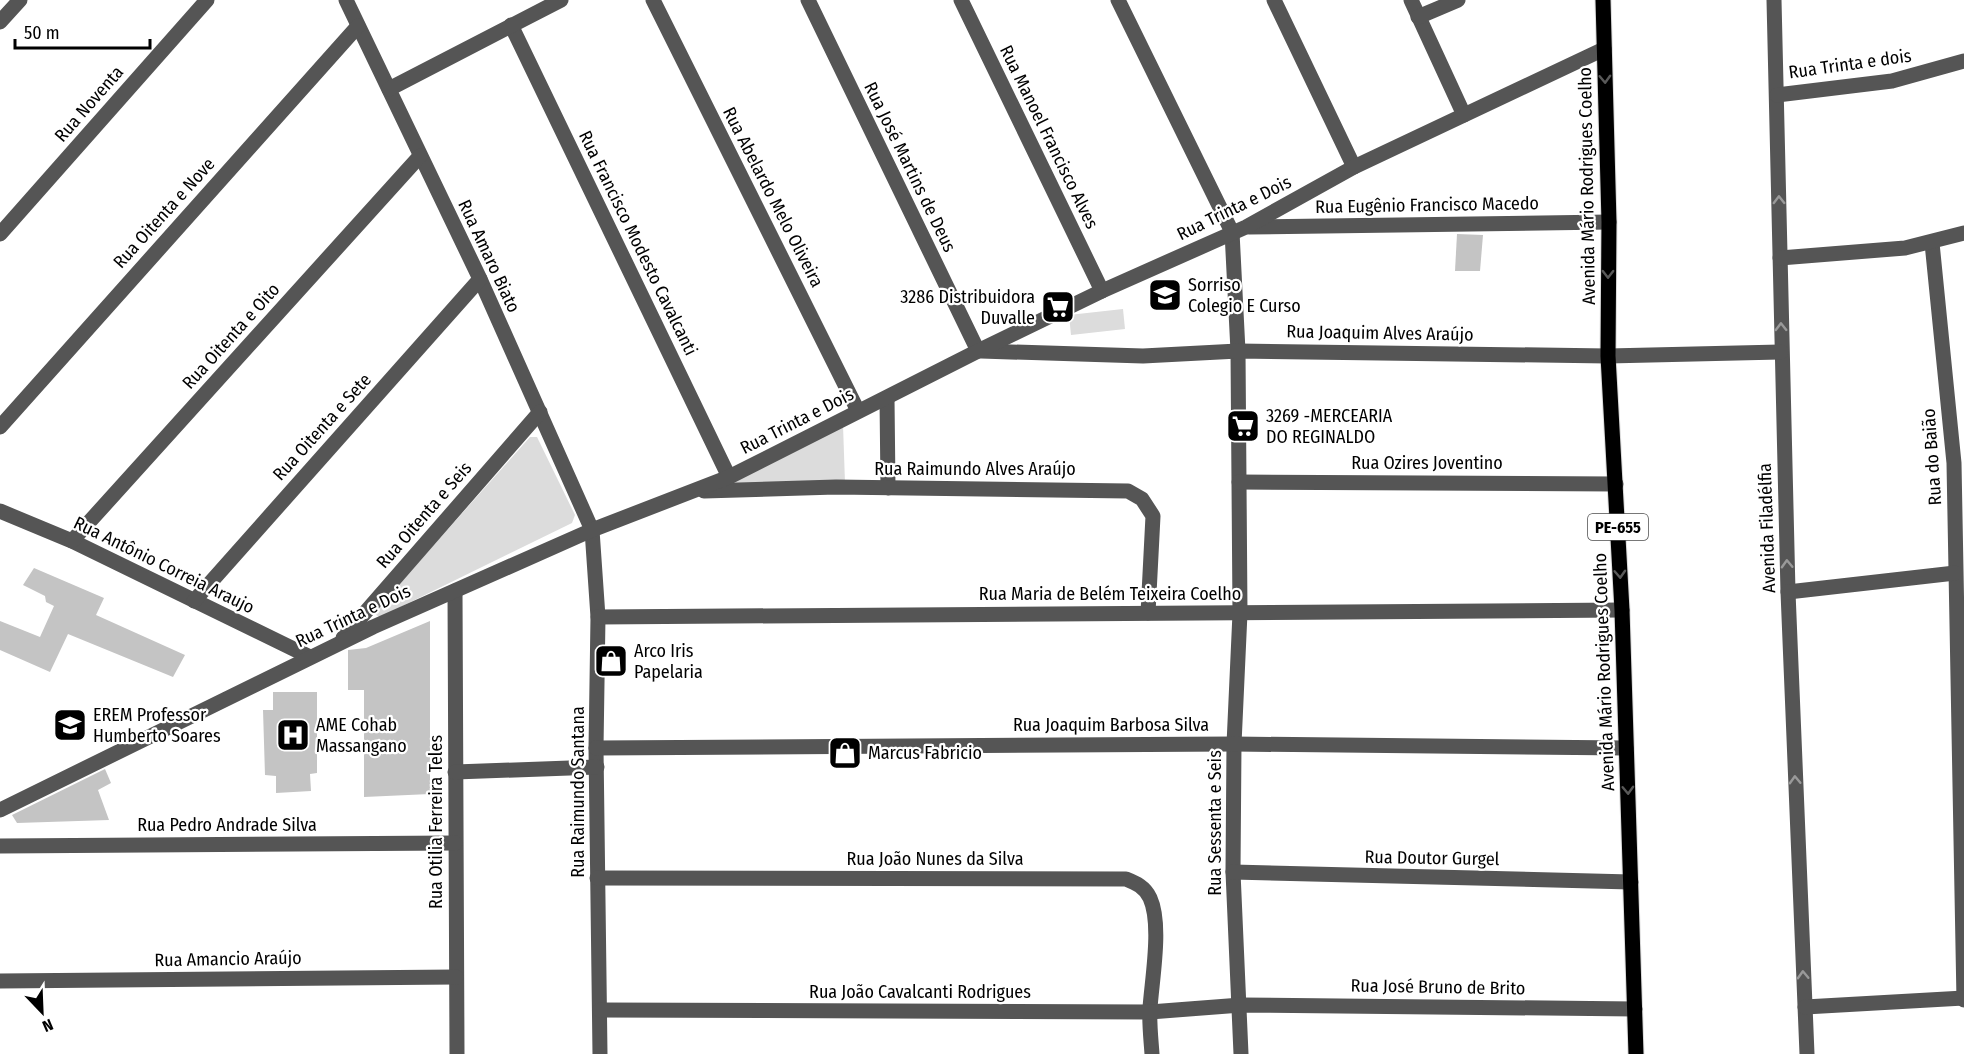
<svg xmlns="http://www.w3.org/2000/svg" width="1964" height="1054" font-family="'Fira Sans Condensed',sans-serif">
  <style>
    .green { fill: #dcdcdc }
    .building { fill: #c4c4c4 }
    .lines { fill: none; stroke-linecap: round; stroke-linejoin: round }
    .major-casing { stroke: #dbdbdb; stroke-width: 17 }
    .minor { stroke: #555; stroke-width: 15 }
    .major { stroke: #000; stroke-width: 15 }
    .oneway { stroke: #595959 }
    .oneway2 { stroke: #999 }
    .labels { text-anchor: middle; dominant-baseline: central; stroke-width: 4.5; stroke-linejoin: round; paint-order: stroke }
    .shield { fill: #fff; stroke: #4c4c4c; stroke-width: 1.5 }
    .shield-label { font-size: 16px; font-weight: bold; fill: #000 }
    .street-label { font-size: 18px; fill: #000; stroke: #fff }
    .poi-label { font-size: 18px; fill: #000; stroke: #fff; text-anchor: start }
  </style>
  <rect width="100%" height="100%" fill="#fff"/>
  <g class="green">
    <polygon points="1123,309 1125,329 1071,335 1069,315"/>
    <polygon points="843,425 845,483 728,485"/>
    <polygon points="530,437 537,437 575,515 572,523 380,617 376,615 376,610"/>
  </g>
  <g class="building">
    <polygon points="1457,234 1483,235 1480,271 1455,271"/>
    <polygon points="34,568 104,598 96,615 185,655 173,677 68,634 50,672 0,650 0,621 40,637 54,606 46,602 45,596 23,585"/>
    <polygon points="430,621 430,794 364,797 364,690 348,690 348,650 366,648"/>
    <polygon points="273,692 317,692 317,773 310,774 311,791 276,793 276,776 265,775 263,710 273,710"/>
    <polygon points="105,769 111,783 98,790 109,820 17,823 12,815"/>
  </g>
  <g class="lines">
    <g class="major-casing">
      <polyline id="major" points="1603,0 1609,222 1608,356 1622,610 1636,1054"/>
    </g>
    <g class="minor">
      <polyline points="346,0 480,279 592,530 598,617 596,748 600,1054"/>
      <polyline points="653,0 858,411"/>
      <polyline points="808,0 978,351"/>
      <polyline points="961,0 1102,291"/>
      <polyline points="1118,0 1232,232 1238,351 1240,613 1234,744 1233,872 1241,1054"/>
      <polyline points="1274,0 1354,167"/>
      <polyline points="1411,0 1464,115"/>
      <polyline points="1774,0 1788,592 1807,1054"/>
      <polyline points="1418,17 1458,0"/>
      <polyline points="0,22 20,0"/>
      <polyline points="511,25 729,477"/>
      <polyline points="389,89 561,0"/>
      <polyline points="1777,95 1892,81 1964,61"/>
      <polyline points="1249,227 1609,222"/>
      <polyline points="0,234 207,0"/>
      <polyline points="1932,243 1954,463 1964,1000"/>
      <polyline points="1780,258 1905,248 1964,233"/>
      <polyline points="981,351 1143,356 1238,351 1608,356 1781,352"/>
      <polyline points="887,398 888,488"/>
      <polyline points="0,427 358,26"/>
      <polyline points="1239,482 1616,484"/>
      <polyline points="704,491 836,487 1128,491 1142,499 1153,516 1148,613"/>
      <polyline points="0,511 72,541 310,657"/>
      <polyline points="72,541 420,156"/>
      <polyline points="455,591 457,1054"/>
      <polyline points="1788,592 1955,573"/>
      <polyline points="194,601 480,279"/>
      <polyline points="598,617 1622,610"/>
      <polyline points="343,638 540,412"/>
      <polyline points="596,748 1234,744 1626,748"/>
      <polyline points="455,772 597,767"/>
      <polyline points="0,810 373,627 592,530 729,477 978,351 1102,291 1246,227 1354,167 1604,49"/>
      <polyline points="0,846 455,843"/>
      <polyline points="1233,872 1631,882"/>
      <path d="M597,878L1126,879C1136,883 1145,887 1150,898C1162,924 1152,979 1150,1008C1149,1023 1151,1039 1152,1054"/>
      <polyline points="0,981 456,977"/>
      <polyline points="1805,1007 1964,998"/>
      <polyline points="600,1010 1150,1012 1241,1005 1635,1009"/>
    </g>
    <use href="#major" class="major"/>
  </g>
  <defs><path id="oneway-chevron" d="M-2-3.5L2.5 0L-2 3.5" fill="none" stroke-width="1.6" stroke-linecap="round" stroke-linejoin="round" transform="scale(1.5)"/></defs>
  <g class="oneway">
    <use href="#oneway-chevron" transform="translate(1605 79) rotate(88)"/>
    <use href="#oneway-chevron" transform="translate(1608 274) rotate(90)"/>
    <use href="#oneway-chevron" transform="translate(1620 574) rotate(87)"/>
    <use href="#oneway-chevron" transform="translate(1628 790) rotate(88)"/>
  </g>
  <g class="oneway2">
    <use href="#oneway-chevron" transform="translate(1779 200) rotate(-91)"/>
    <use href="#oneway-chevron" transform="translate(1781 327) rotate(-91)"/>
    <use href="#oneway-chevron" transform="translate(1787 564) rotate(-92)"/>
    <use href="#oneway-chevron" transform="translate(1795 780) rotate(-92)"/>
    <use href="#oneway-chevron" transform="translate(1803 975) rotate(-92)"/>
  </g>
  <defs>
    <g id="school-square" transform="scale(1.725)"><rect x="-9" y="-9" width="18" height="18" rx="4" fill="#000" stroke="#fff"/><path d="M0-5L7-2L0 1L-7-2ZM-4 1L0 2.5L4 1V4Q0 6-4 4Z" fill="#fff"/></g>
    <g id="supermarket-square" transform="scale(1.725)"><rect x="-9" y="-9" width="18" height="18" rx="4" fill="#000" stroke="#fff"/><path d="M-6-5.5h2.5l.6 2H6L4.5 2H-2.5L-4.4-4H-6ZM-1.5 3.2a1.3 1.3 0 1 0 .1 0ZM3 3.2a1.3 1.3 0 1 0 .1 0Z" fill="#fff"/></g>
    <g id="shop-square" transform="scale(1.725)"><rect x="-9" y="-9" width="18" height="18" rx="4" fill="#000" stroke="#fff"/><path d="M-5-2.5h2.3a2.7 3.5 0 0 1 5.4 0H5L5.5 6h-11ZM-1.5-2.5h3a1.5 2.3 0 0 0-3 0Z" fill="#fff"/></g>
    <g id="hospital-square" transform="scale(1.725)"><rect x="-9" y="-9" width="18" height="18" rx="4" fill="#000" stroke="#fff"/><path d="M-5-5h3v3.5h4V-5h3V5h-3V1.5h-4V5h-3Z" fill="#fff"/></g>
  </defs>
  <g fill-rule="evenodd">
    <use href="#school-square" x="1165" y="295"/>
    <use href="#supermarket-square" x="1058" y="307"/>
    <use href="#supermarket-square" x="1243" y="426"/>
    <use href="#shop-square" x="611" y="661"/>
    <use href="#school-square" x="70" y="725"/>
    <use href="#hospital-square" x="293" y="735"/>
    <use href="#shop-square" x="845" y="753"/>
  </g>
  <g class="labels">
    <rect class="shield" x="1588" y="514" width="60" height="26" rx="4.5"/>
    <g class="shield-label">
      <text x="1618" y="527">PE-655</text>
    </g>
    <g class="street-label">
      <text transform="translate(1850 64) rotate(-8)">Rua Trinta e dois</text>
      <text transform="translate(89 104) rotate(-49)">Rua Noventa</text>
      <text transform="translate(1049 137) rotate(64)">Rua Manoel Francisco Alves</text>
      <text transform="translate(910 167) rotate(64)">Rua José Martins de Deus</text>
      <text transform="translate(1587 186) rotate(-91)">Avenida Mário Rodrigues Coelho</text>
      <text transform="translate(773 197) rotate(63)">Rua Abelardo Melo Oliveira</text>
      <text transform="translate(1427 205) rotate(-1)">Rua Eugênio Francisco Macedo</text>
      <text transform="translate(1234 208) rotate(-26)">Rua Trinta e Dois</text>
      <text transform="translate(164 213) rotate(-48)">Rua Oitenta e Nove</text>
      <text transform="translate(638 243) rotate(64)">Rua Francisco Modesto Cavalcanti</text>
      <text transform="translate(489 256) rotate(65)">Rua Amaro Biato</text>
      <text transform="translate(1380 333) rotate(1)">Rua Joaquim Alves Araújo</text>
      <text transform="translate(231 336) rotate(-48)">Rua Oitenta e Oito</text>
      <text transform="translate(797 421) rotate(-27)">Rua Trinta e Dois</text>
      <text transform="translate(322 427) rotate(-48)">Rua Oitenta e Sete</text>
      <text transform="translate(1932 457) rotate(-94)">Rua do Baião</text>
      <text x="1427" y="463">Rua Ozires Joventino</text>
      <text x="975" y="469">Rua Raimundo Alves Araújo</text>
      <text transform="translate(424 515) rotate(-49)">Rua Oitenta e Seis</text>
      <text transform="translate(1767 528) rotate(-92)">Avenida Filadélfia</text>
      <text transform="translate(164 565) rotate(26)">Rua Antônio Correia Araujo</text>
      <text x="1110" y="594">Rua Maria de Belém Teixeira Coelho</text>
      <text transform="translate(353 616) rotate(-25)">Rua Trinta e Dois</text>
      <text transform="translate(1604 672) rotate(-92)">Avenida Mário Rodrigues Coelho</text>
      <text x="1111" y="725">Rua Joaquim Barbosa Silva</text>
      <text transform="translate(578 792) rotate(-90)">Rua Raimundo Santana</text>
      <text transform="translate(436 822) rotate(-90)">Rua Otilia Ferreira Teles</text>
      <text transform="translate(1215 823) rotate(-90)">Rua Sessenta e Seis</text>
      <text x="227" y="825">Rua Pedro Andrade Silva</text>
      <text transform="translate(1432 858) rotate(1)">Rua Doutor Gurgel</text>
      <text x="935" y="859">Rua João Nunes da Silva</text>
      <text transform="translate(228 959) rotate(-1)">Rua Amancio Araújo</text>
      <text transform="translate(1438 987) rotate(1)">Rua José Bruno de Brito</text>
      <text x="920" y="992">Rua João Cavalcanti Rodrigues</text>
    </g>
    <g class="poi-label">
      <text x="1188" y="285">Sorriso<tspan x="1188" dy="21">Colegio E Curso</tspan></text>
      <text x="1035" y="297" text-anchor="end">3286 Distribuidora<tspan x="1035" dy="21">Duvalle</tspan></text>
      <text x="1266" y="416">3269 -MERCEARIA<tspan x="1266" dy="21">DO REGINALDO</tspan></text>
      <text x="634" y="651">Arco Iris<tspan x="634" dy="21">Papelaria</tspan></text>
      <text x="93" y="715">EREM Professor<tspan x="93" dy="21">Humberto Soares</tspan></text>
      <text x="316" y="725">AME Cohab<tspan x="316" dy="21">Massangano</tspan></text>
      <text x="868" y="753">Marcus Fabricio</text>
    </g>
  </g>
  <g transform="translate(42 1012) rotate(157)" stroke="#ffffff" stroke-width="4.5" paint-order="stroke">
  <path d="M0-4.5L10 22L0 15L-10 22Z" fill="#000000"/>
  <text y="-9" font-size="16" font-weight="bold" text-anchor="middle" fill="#000000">N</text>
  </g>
  <path d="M15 39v9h135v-9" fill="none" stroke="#000000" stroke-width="3"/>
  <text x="24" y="39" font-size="18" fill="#000000" stroke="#ffffff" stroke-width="4.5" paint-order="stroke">50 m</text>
</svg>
